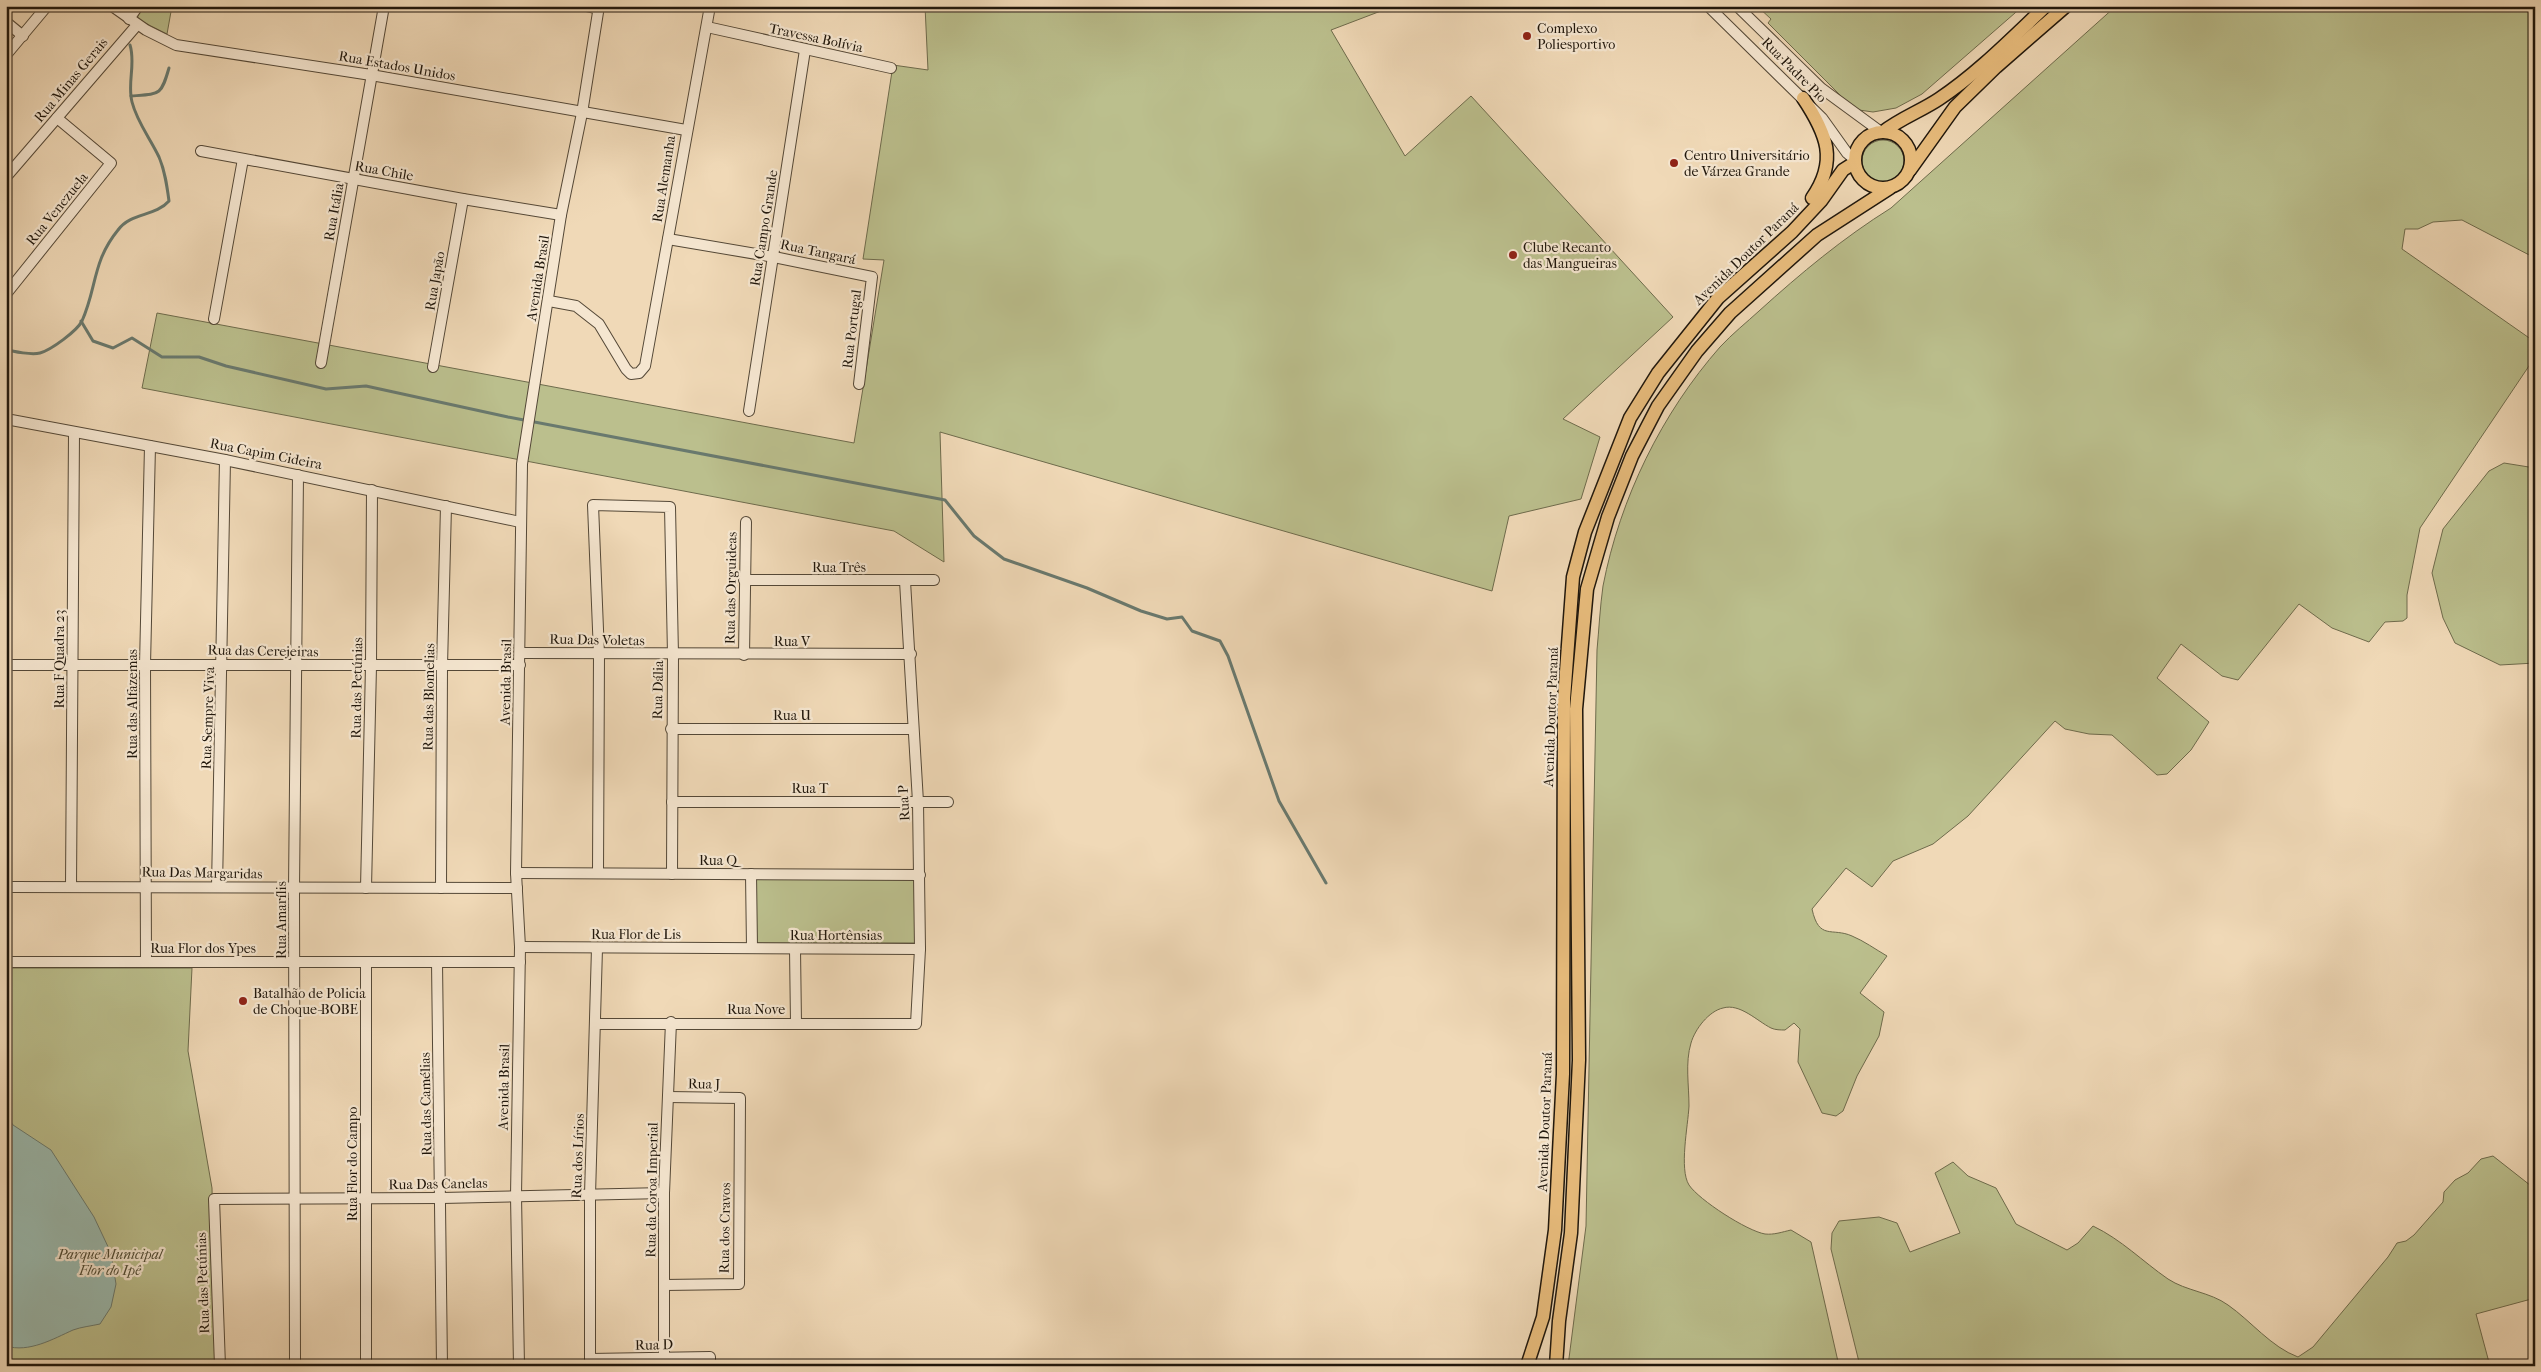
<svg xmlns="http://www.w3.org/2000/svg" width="2541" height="1372" font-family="'IM FELL French Canon',serif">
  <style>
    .green { fill: #bbbf8d; stroke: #6e6b4c }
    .water { fill: #9abaaf; stroke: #69796e }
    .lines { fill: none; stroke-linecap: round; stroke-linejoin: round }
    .stream { stroke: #69796e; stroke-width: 3 }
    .minor-casing { stroke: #544837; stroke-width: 12 }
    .major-casing { stroke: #20170c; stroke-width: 15 }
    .minor { stroke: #f5e6d0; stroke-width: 10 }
    .major { stroke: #e8bc7c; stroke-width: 12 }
    .poi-dot { fill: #8f2418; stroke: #f5e6d0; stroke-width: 2 }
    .labels { text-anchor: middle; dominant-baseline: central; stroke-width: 4.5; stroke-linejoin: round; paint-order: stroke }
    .poi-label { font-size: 14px; fill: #20170c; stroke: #f5e6d0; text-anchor: start }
    .street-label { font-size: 14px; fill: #20170c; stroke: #f5e6d0 }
    .park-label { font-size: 14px; font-style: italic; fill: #4e4933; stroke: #f5e6d0 }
  </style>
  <rect width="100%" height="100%" fill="#f0d9b7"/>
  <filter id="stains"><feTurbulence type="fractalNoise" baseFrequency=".004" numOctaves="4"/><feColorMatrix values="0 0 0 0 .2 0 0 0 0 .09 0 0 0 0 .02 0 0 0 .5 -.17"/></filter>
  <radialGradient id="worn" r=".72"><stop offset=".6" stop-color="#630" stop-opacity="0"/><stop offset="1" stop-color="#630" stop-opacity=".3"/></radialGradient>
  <g class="green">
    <polygon points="141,6 172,6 167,34 137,19"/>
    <polygon points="925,6 1394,6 1331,30 1405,156 1471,96 1673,317 1563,419 1600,437 1581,499 1509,516 1492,591 940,432 944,562 894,531 142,388 157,313 854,443 884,260 863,259 893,65 928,70"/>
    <polygon points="1757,6 2023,6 1922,94 1896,108 1873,112 1859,110 1843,98 1768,23 1771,19"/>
    <path d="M2116,6H2535V258L2462,220L2433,222L2418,229H2405L2402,249L2535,342V357L2420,528L2407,595V618L2403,621L2385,622L2369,642L2332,628L2299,604L2238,680L2222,676L2181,644L2157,678L2209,722L2191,750L2167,774L2157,775L2112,735L2089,734L2065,729L2055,721L1968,816L1933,844L1893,861L1872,887L1846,868L1812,909C1819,941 1832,927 1852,936C1864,941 1875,949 1887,956L1860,993L1884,1012L1879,1036L1857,1076L1843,1111L1836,1116L1822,1113L1798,1062L1800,1029L1794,1023L1785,1030C1781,1030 1775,1030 1771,1028C1757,1021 1740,1003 1723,1008C1709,1011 1695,1029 1691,1043C1685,1063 1689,1085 1689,1106C1688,1126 1679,1169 1689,1185C1699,1200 1747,1231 1765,1234C1774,1235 1782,1232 1791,1230L1811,1242L1839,1366H1568L1586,1226L1597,650C1599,629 1600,607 1603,586C1620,498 1662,413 1720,347C1732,334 1747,322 1759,311C1801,273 1843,238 1891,208Z"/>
    <circle cx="1883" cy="161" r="21"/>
    <polygon points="2504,463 2535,468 2535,663 2500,665 2455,643 2443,618 2432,573 2443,529 2489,471"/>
    <polygon points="917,877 917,943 754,943 754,878"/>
    <polygon points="6,968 192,968 188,1051 212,1188 216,1366 6,1366"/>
    <path d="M2493,1156L2535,1189V1298L2476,1314L2490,1366H1860L1831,1249L1832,1233L1839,1221L1879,1217L1897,1223L1910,1252L1960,1233L1935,1173L1953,1162L1968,1176L1996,1188L2016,1224L2067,1250L2078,1243L2093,1226C2122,1240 2142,1261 2168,1279C2186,1291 2210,1292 2228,1305C2251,1321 2271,1347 2298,1357L2313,1347L2388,1257L2397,1243L2406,1241L2414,1235L2443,1202L2444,1192L2455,1180L2468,1173L2481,1159Z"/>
  </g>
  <path class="water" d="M6,1114L13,1125L51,1150L94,1217L111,1253L116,1284L111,1307L100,1324C91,1326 81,1327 73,1330C53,1339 29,1353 6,1346Z"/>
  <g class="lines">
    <g class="stream">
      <path d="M131,96C160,94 161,96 169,68"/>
      <polyline points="81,321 93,341 113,348 132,338 162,357 199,357 226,366 326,389 366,386 508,417 945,500 974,536 1004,559 1087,588 1141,611 1167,619 1182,617 1192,631 1220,641 1228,656 1279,801 1326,883"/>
      <path d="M6,349C14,352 32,355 40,353C51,350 77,331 82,321C97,288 92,262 118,230C131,212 155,217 169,201C167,186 165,171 159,157C150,138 137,122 132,102C127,83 136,64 130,45"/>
    </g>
    <g class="minor-casing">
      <g id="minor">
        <polyline points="112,6 146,30 176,45 371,75 686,130"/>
        <polyline points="586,6 599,9"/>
        <polyline points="1708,6 1822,118 1847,153 1854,159"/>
        <polyline points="1737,6 1821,88 1881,132"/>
        <polyline points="129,19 138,6"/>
        <polyline points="6,22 23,36"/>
        <polyline points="707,27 891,68"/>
        <polyline points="6,55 47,6"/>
        <polyline points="201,151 463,199 561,215"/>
        <polyline points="6,177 137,25"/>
        <polyline points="668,239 774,257 872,277 859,384"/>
        <polyline points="6,294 111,163 57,118"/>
        <polyline points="549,301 576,306 599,324 626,369 631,374 639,373 645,366 710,6"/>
        <polyline points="214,319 243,159"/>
        <polyline points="321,363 384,6"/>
        <polyline points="433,367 463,199"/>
        <polyline points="749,411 805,50"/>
        <polyline points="6,419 225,460 520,522"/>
        <polyline points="744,580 934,580"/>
        <polyline points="521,653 911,654"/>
        <polyline points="744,655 746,522"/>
        <polyline points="6,665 520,665"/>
        <polyline points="671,729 913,729"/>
        <polyline points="672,802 948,802"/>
        <polyline points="516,873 920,875"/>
        <polyline points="598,873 599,654 593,505 670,507 673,655 672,874"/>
        <polyline points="751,874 752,948"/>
        <polyline points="6,887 517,888"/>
        <polyline points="71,887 74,432"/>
        <polyline points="217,887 225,460"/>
        <polyline points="366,888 371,666 372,490"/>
        <polyline points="441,888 442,666 446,506"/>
        <polyline points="520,947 920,949"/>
        <polyline points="795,949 796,1023"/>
        <polyline points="6,962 520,962"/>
        <polyline points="146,962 145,665 150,446"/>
        <polyline points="366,962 366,1366"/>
        <polyline points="437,962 442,1366"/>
        <polyline points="595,1024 916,1024 920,949 918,802 905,581"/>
        <polyline points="664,1285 739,1284 740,1098 668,1097"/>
        <polyline points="664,1358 664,1193 671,1022"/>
        <polyline points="590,1359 710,1357 710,1366"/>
        <polyline points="220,1366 214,1199 442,1198 664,1193"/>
        <polyline points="295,1366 294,888 298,475"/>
        <polyline points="519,1366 516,1196 520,947 516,873 522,464 561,215 582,113 599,6"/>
        <polyline points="590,1366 590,1195 597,948"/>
      </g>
    </g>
    <g class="major-casing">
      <g id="major">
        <path d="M1803,98C1827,134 1838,161 1812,198"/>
        <circle cx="1883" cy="160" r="28"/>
        <path d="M1883,132C1901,118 1921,111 1939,99C1978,73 2012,38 2046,6"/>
        <polyline points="1910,170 1955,107 1996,67 2066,6"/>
        <polyline points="1527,1366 1543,1317 1555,1230 1563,1074 1564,699 1573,577 1585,532 1630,418 1658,373 1718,298 1792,232 1821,201 1843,170 1854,163"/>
        <polyline points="1556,1366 1559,1321 1571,1233 1579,1060 1576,709 1587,589 1608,517 1632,456 1658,406 1697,351 1730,313 1817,235 1890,188"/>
      </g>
    </g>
    <use href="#minor" class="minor"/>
    <use href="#major" class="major"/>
  </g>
  <g class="poi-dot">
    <circle cx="1527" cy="36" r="5"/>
    <circle cx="1674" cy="163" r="5"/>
    <circle cx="1513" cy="255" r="5"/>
    <circle cx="243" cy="1001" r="5"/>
  </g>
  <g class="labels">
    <g class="poi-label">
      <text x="1537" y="28">Complexo<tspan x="1537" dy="16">Poliesportivo</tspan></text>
      <text x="1684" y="155">Centro Universitário<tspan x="1684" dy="16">de Várzea Grande</tspan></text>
      <text x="1523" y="247">Clube Recanto<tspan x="1523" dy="16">das Mangueiras</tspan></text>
      <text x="253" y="993">Batalhão de Policia<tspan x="253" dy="16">de Choque-BOBE</tspan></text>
    </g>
    <g class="street-label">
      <text transform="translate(816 38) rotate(12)">Travessa Bolívia</text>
      <text transform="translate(397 66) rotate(10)">Rua Estados Unidos</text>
      <text transform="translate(1794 70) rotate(45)">Rua Padre Pio</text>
      <text transform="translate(71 80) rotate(-50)">Rua Minas Gerais</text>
      <text transform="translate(384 171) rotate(10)">Rua Chile</text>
      <text transform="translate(664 179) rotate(-81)">Rua Alemanha</text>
      <text transform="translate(57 209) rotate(-51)">Rua Venezuela</text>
      <text transform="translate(334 212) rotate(-80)">Rua Itália</text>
      <text transform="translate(764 228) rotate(-81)">Rua Campo Grande</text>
      <text transform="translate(818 252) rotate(12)">Rua Tangará</text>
      <text transform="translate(1746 254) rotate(-44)">Avenida Doutor Paraná</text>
      <text transform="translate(538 278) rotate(-81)">Avenida Brasil</text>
      <text transform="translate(435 281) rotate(-80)">Rua Japão</text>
      <text transform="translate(852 329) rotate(-83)">Rua Portugal</text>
      <text transform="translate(266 454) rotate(11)">Rua Capim Cideira</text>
      <text x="839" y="567">Rua Três</text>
      <text transform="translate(731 588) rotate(-89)">Rua das Orguideas</text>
      <text transform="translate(597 640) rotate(1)">Rua Das Voletas</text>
      <text x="792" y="641">Rua V</text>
      <text transform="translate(263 651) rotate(1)">Rua das Cerejeiras</text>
      <text transform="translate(59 659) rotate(-90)">Rua F Quadra 23</text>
      <text transform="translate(506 682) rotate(-89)">Avenida Brasil</text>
      <text transform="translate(357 688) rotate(-89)">Rua das Petúnias</text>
      <text transform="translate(658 690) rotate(-89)">Rua Dália</text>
      <text transform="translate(429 697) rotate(-89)">Rua das Blomelias</text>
      <text transform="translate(132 704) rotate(-90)">Rua das Alfazemas</text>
      <text x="792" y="715">Rua U</text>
      <text transform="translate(1551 717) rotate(-88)">Avenida Doutor Paraná</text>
      <text transform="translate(208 718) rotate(-88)">Rua Sempre Viva</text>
      <text x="810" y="788">Rua T</text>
      <text transform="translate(904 803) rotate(-93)">Rua P</text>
      <text x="718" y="860">Rua Q</text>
      <text transform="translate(202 873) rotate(1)">Rua Das Margaridas</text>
      <text transform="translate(281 920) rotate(-90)">Rua Amarílis</text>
      <text x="636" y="934">Rua Flor de Lis</text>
      <text x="836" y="935">Rua Hortênsias</text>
      <text x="203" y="948">Rua Flor dos Ypes</text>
      <text x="756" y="1009">Rua Nove</text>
      <text transform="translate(704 1084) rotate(1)">Rua J</text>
      <text transform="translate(504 1087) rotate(-89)">Avenida Brasil</text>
      <text transform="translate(426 1104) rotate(-91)">Rua das Camélias</text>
      <text transform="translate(1545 1122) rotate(-88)">Avenida Doutor Paraná</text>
      <text transform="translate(578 1156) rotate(-88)">Rua dos Lírios</text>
      <text transform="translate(352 1164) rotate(-90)">Rua Flor do Campo</text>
      <text transform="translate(438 1184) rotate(-1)">Rua Das Canelas</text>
      <text transform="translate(652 1190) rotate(-89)">Rua da Coroa Imperial</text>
      <text transform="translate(725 1228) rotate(-89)">Rua dos Cravos</text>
      <text transform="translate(203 1283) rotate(-92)">Rua das Petúnias</text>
      <text transform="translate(654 1345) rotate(-1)">Rua D</text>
    </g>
    <g class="park-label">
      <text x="110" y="1254">Parque Municipal<tspan x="110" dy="16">Flor do Ipê</tspan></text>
    </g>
  </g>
  <rect width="2541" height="1372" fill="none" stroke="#f0d9b7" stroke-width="25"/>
  <rect x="8" y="8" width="2526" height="1357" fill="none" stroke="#20170c" stroke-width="2.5"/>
  <rect x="12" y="12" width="2516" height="1347" fill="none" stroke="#20170c"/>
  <rect width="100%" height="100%" filter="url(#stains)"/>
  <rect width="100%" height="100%" fill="url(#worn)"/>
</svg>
